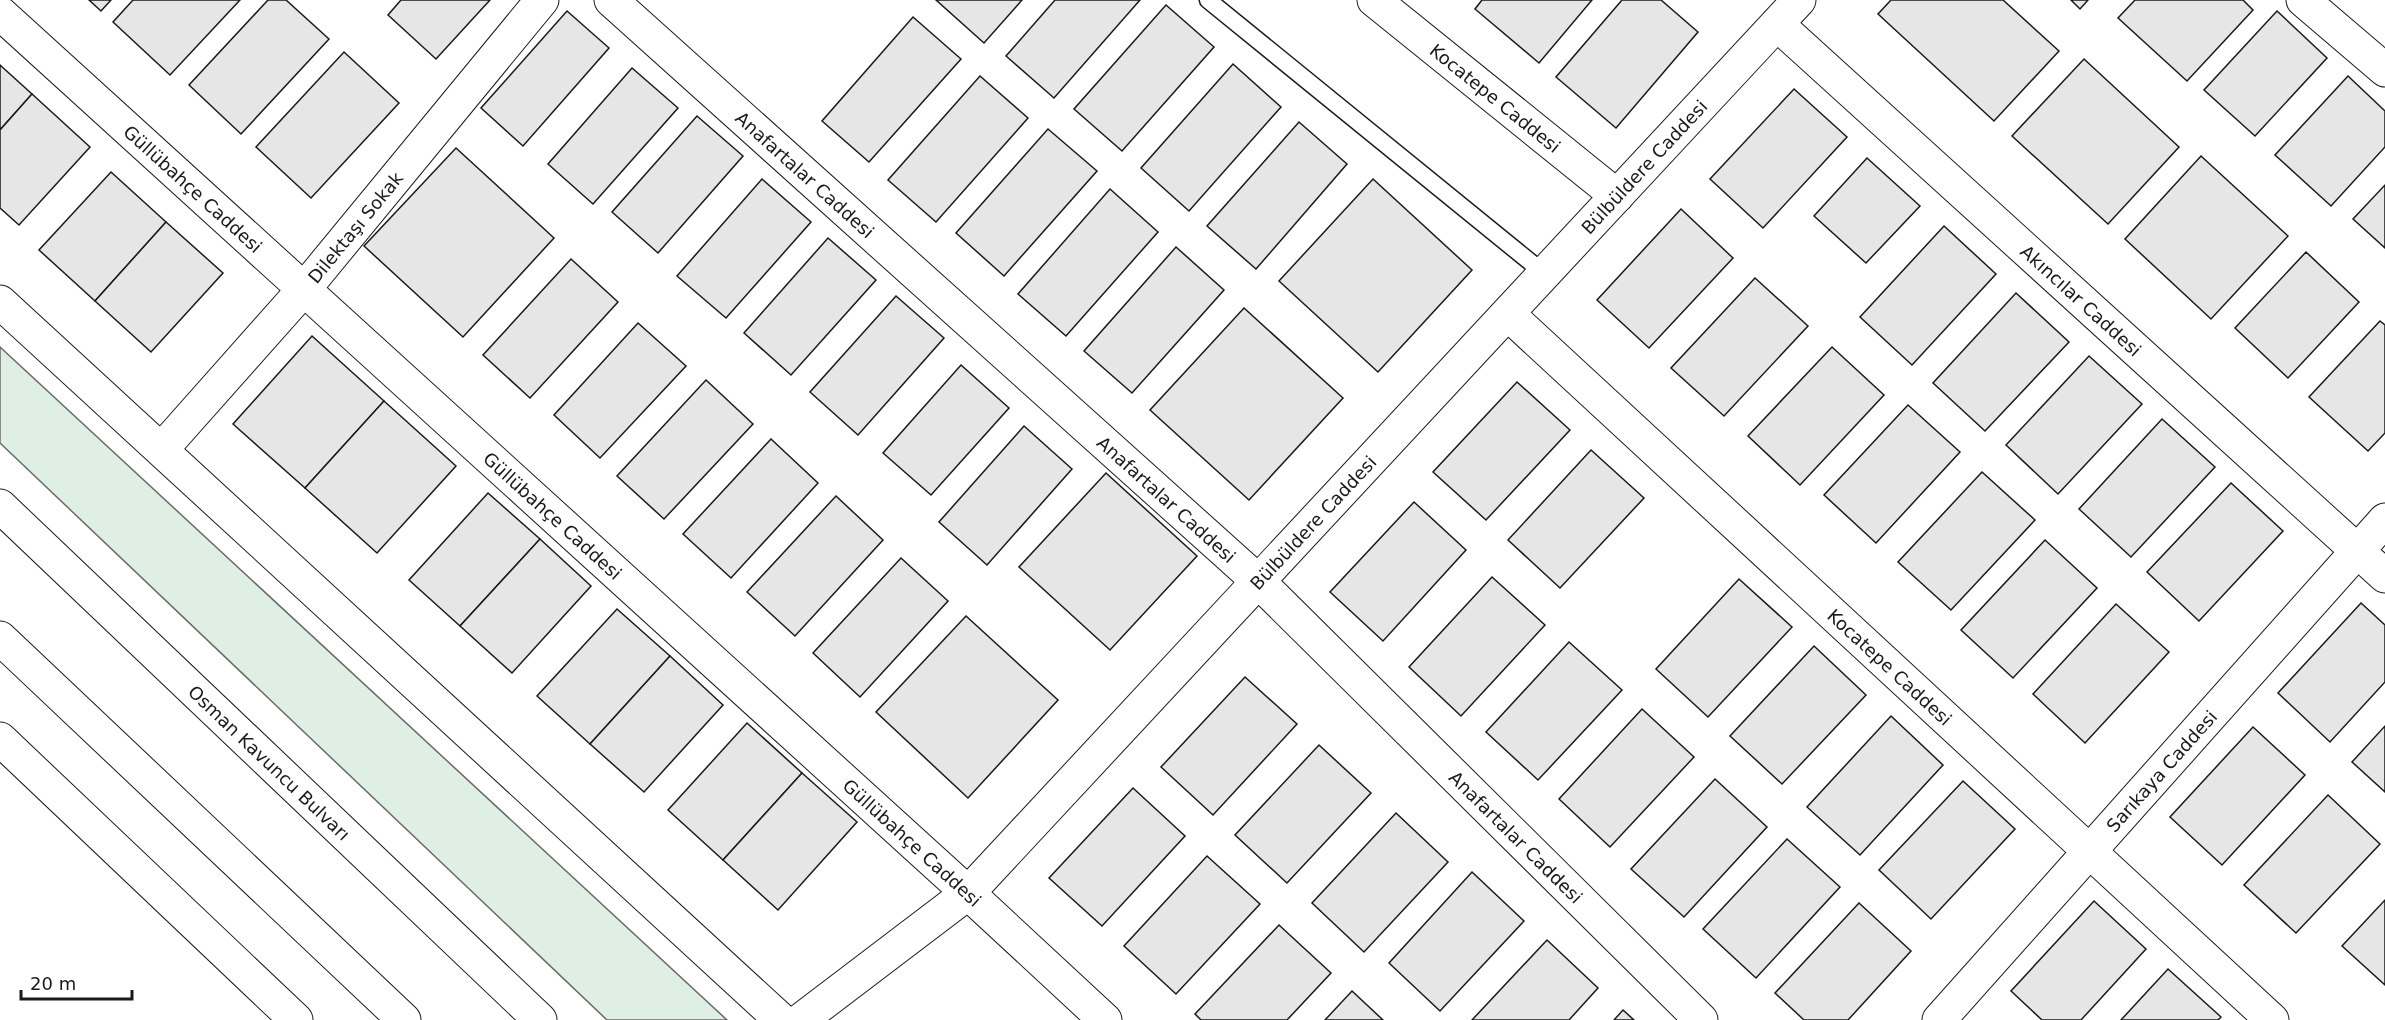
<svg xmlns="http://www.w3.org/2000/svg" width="2385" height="1020" font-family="'DejaVu Sans',sans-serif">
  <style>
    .green { fill: #e0efe3; stroke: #6a6a6a; stroke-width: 1.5 }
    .building { fill: #e6e6e6; stroke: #1a1a1a; stroke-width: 1.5 }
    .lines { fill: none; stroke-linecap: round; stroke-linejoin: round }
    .service-casing { stroke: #1a1a1a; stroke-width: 19 }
    .minor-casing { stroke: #1a1a1a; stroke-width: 35 }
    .trunk-casing { stroke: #1a1a1a; stroke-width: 35 }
    .service { stroke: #fff; stroke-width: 16 }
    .minor { stroke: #fff; stroke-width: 33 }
    .trunk { stroke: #fff; stroke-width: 33 }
    .labels { text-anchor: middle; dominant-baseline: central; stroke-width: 4.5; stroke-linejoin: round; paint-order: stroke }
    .street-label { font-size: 18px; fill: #1a1a1a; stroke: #fff }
  </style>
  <rect width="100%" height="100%" fill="#fff"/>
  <polygon class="green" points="0,347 727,1020 607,1020 0,443"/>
  <g class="building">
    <polygon points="89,0 111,0 101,11"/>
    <polygon points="133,0 240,0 170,75 113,22"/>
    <polygon points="268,0 286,0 329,39 241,134 189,85"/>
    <polygon points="401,0 490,0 436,59 388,15"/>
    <polygon points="936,0 1022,0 984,43"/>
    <polygon points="1055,0 1140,0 1054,98 1006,56"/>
    <polygon points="1482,0 1592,0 1539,63 1475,9"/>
    <polygon points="1622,0 1661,0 1698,32 1616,128 1556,77"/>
    <polygon points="1891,0 2003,0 2059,51 1994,121 1878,14"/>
    <polygon points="2071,0 2088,0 2080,9"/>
    <polygon points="2135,0 2243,0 2253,10 2187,81 2118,18"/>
    <polygon points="1166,5 1214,47 1122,151 1074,109"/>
    <polygon points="567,11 609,48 523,146 481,108"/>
    <polygon points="2277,11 2327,58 2255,136 2204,90"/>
    <polygon points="913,17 961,59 869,162 822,121"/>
    <polygon points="344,52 399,103 311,198 256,147"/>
    <polygon points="2084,59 2179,147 2108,224 2012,136"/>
    <polygon points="1233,64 1281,107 1189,211 1141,168"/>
    <polygon points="0,65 32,94 0,130"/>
    <polygon points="632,68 678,108 593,204 548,164"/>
    <polygon points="980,76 1028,118 936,222 888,180"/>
    <polygon points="2348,76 2385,111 2385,147 2331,206 2275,155"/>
    <polygon points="1794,89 1847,137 1763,228 1710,179"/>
    <polygon points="32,94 90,147 19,225 0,208 0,130"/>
    <polygon points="697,116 743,156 658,253 612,212"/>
    <polygon points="1299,122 1347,164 1256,269 1207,226"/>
    <polygon points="1048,129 1097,171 1004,276 956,233"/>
    <polygon points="456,148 554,238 463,337 364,246"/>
    <polygon points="2201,156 2288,236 2211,319 2125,239"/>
    <polygon points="1867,158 1920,206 1866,263 1814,216"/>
    <polygon points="111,172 166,222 95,301 39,250"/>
    <polygon points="762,179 811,222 726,318 677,276"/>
    <polygon points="1373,179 1472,270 1378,372 1279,281"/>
    <polygon points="2385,185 2385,248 2353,219"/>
    <polygon points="1110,189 1158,232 1066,336 1018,294"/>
    <polygon points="1681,209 1733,258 1649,348 1597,300"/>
    <polygon points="166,222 223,273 151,352 95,301"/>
    <polygon points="1944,226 1996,274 1912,365 1860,317"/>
    <polygon points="828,238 876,280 791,375 744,333"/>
    <polygon points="1176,247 1224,290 1132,393 1084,351"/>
    <polygon points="2306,252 2359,302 2288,378 2235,328"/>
    <polygon points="571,259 618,302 530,398 483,355"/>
    <polygon points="1755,278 1808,326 1724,416 1671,368"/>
    <polygon points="2016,293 2069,342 1985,431 1933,383"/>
    <polygon points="896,296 944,338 858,435 810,392"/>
    <polygon points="1244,308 1343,398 1249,500 1150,410"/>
    <polygon points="2380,321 2385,325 2385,433 2368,451 2309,397"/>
    <polygon points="638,323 686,366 600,458 554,415"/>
    <polygon points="312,336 384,401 305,488 233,424"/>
    <polygon points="1832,347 1884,395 1800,485 1748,436"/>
    <polygon points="2089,356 2142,404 2058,494 2006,445"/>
    <polygon points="961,365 1009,408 931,495 883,453"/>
    <polygon points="706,380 753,424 664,519 617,476"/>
    <polygon points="1517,382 1570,430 1486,520 1433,472"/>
    <polygon points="384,401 456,466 377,553 305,488"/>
    <polygon points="1908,405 1960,452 1876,543 1824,495"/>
    <polygon points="2162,419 2215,467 2131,557 2079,509"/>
    <polygon points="1024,426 1072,469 987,565 939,522"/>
    <polygon points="771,439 818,483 731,578 683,534"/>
    <polygon points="1591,450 1644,498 1560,588 1508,540"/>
    <polygon points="1982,472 2035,520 1951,610 1898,562"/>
    <polygon points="1106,473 1197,556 1110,650 1019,567"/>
    <polygon points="2231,483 2283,531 2199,621 2147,572"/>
    <polygon points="488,493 540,539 460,626 409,580"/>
    <polygon points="836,496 883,540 795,636 747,592"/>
    <polygon points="1414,502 1466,550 1383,641 1330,592"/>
    <polygon points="540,539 591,586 512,673 460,626"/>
    <polygon points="2045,540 2097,588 2013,678 1961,630"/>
    <polygon points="901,558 948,601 860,697 813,653"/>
    <polygon points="1492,577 1545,625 1461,716 1409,667"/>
    <polygon points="1739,579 1792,627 1708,717 1656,669"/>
    <polygon points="2361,603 2385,625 2385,682 2330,742 2278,693"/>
    <polygon points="2116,604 2169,652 2085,743 2033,694"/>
    <polygon points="617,609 670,656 590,744 537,696"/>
    <polygon points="966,616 1058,700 968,798 876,712"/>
    <polygon points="1569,642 1622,690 1538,780 1486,732"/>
    <polygon points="1814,646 1866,695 1782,784 1730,736"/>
    <polygon points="670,656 723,705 644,792 590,744"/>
    <polygon points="1245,677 1297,724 1213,815 1161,767"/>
    <polygon points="1642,709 1694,757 1610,847 1559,799"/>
    <polygon points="1891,716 1943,765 1860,855 1807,807"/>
    <polygon points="747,723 802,773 723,860 668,810"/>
    <polygon points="2385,726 2385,792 2352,762"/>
    <polygon points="2253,727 2305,775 2222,865 2170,817"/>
    <polygon points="1319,745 1371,793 1287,883 1235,835"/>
    <polygon points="802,773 857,822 778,910 723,860"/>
    <polygon points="1715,779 1767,827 1684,917 1631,869"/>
    <polygon points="1963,781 2015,829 1931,919 1879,870"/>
    <polygon points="1133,788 1185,836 1102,926 1049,878"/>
    <polygon points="2328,795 2380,844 2296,933 2244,885"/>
    <polygon points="1396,813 1448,862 1364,952 1312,903"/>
    <polygon points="1787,839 1840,887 1756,978 1703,929"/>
    <polygon points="1207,856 1260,904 1176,994 1124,946"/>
    <polygon points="1472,872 1524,921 1440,1011 1389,963"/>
    <polygon points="2385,900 2385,985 2342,946"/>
    <polygon points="2094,901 2146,949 2081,1020 2042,1020 2011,991"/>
    <polygon points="1859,903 1911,951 1848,1020 1804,1020 1775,993"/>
    <polygon points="1279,925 1331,973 1287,1020 1201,1020 1195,1014"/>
    <polygon points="1547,940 1598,988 1569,1020 1472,1020"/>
    <polygon points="2168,969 2221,1017 2218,1020 2121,1020"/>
    <polygon points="1352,991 1383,1020 1325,1020"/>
    <polygon points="1623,1010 1634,1020 1614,1020"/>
  </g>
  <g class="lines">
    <g class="service-casing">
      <polyline id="service" points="1208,0 1545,274"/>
    </g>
    <g class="minor-casing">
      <g id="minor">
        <path id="s1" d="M611,0L1259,582L1701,1020"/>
        <path id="s2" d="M1374,0L1617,196"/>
        <polyline points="2303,0 2385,70"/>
        <path id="s3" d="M0,13L968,893L1105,1020"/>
        <path id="s4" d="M1777,24L2385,576"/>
        <polyline points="0,302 781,1020"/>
        <path id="s5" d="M1508,314L2272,1020"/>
        <path id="s6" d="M162,449L305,288L542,0"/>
        <polyline points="0,739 296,1020"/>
        <path id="s7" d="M801,1020L968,893L1799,0"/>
        <path id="s8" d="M1939,1020L2385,520"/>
      </g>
    </g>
    <g class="trunk-casing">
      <g id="trunk">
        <path id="s9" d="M0,506L540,1020"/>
        <polyline points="0,638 404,1020"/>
      </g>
    </g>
    <use href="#service" class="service"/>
    <use href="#minor" class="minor"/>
    <use href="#trunk" class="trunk"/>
  </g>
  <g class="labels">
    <g class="street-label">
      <text stroke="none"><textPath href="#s2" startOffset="156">Kocatepe Caddesi</textPath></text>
      <text stroke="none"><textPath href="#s7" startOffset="1202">Bülbüldere Caddesi</textPath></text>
      <text stroke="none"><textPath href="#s1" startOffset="261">Anafartalar Caddesi</textPath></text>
      <text stroke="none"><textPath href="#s3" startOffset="261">Güllübahçe Caddesi</textPath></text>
      <text stroke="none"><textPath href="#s6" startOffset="294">Dilektaşı Sokak</textPath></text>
      <text stroke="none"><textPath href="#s4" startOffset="411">Akıncılar Caddesi</textPath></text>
      <text stroke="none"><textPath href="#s1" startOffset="747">Anafartalar Caddesi</textPath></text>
      <text stroke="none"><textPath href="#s3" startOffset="747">Güllübahçe Caddesi</textPath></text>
      <text stroke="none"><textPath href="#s7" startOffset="716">Bülbüldere Caddesi</textPath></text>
      <text stroke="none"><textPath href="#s5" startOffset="520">Kocatepe Caddesi</textPath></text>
      <text stroke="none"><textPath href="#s9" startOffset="372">Osman Kavuncu Bulvarı</textPath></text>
      <text stroke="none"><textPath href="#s8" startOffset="334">Sarıkaya Caddesi</textPath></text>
      <text stroke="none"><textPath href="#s1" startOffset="1233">Anafartalar Caddesi</textPath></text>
      <text stroke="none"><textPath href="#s3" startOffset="1233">Güllübahçe Caddesi</textPath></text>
    </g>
  </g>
  <path d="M21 990v9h111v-9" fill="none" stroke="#1a1a1a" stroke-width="3"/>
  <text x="30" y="990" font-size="18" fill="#1a1a1a" stroke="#ffffff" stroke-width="4.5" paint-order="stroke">20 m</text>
</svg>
